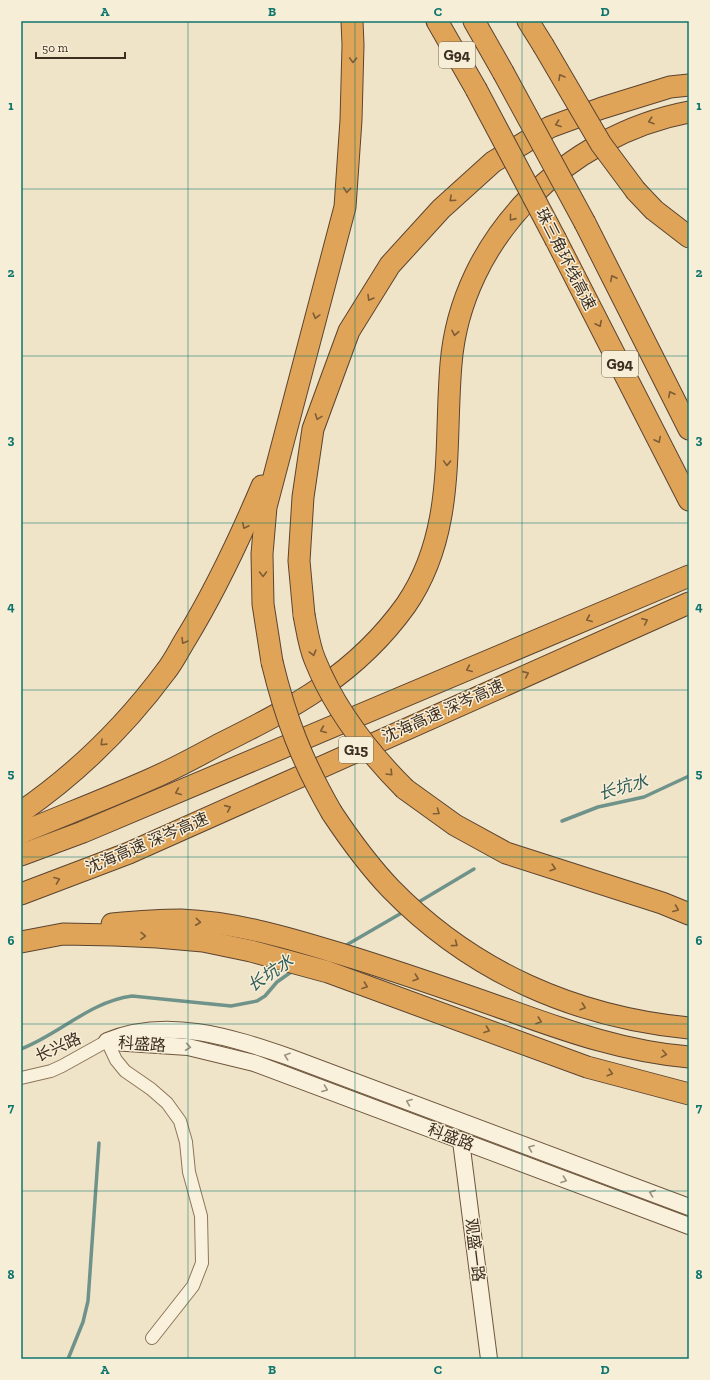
<svg xmlns="http://www.w3.org/2000/svg" width="710" height="1380" font-family="'Zilla Slab','Noto Sans SC',serif">
  <style>
    .lines { fill: none; stroke-linecap: round; stroke-linejoin: round }
    .stream { stroke: #6f938a; stroke-width: 3.5 }
    .street-casing { stroke: #8d765c; stroke-width: 14 }
    .secondary-casing { stroke: #6f573f; stroke-width: 18 }
    .highway-casing { stroke: #5b4430; stroke-width: 23 }
    .street { stroke: #faf1dc; stroke-width: 12 }
    .secondary { stroke: #faf1dc; stroke-width: 16 }
    .highway { stroke: #e0a458; stroke-width: 21 }
    .highway-bridge-casing { stroke: #5b4430; stroke-width: 23; stroke-linecap: butt }
    .highway-bridge { stroke: #e0a458; stroke-width: 21 }
    .oneway { stroke: #7e5d36 }
    .oneway2 { stroke: #9c907e }
    .grid { fill: none; stroke: #0f766e; stroke-width: 1; stroke-opacity: 0.55 }
    .labels { text-anchor: middle; dominant-baseline: central; stroke-width: 3; stroke-linejoin: round; paint-order: stroke }
    .shield { fill: #f7eed8; stroke: #756857; stroke-width: 1 }
    .shield-label { font-size: 15px; font-weight: bold; fill: #3d2e20 }
    .street-label { font-size: 16px; fill: #3d2e20; stroke: #f7eed8 }
    .water-label { font-size: 17px; font-style: italic; fill: #2f5d5a; stroke: #f7eed8 }
    .neatline { fill: none; stroke: #0f766e; stroke-width: 1.5 }
    .grid-label { font-size: 13px; text-anchor: middle; font-weight: bold; fill: #0f766e }
  </style>
  <rect width="100%" height="100%" fill="#f0e4c8"/>
  <g class="lines">
    <g class="stream">
      <polyline points="562,821 598,807 644,797 689,776"/>
      <polyline points="417,903 474,869"/>
      <polyline points="343,947 405,911"/>
      <path d="M21,1049C60,1034 89,1002 132,996L231,1006L257,1001L265,996L277,982L294,970"/>
      <polyline points="68,1359 83,1322 88,1301 99,1143"/>
    </g>
    <g class="street-casing">
      <polyline id="street" points="21,1078 51,1071 62,1066 107,1041 116,1060 125,1071 151,1089 167,1103 180,1121 186,1142 189,1172 201,1216 202,1263 193,1286 152,1338"/>
    </g>
    <g class="secondary-casing">
      <g id="secondary">
        <path d="M107,1041C166,1016 231,1037 289,1057L689,1207"/>
        <polyline points="112,1042 188,1047 254,1063 689,1226"/>
        <polyline points="461,1141 489,1359"/>
      </g>
    </g>
    <g class="highway-casing">
      <g id="highway">
        <polyline points="437,21 476,89"/>
        <polyline points="474,21 503,72"/>
        <polyline points="528,21 543,45"/>
        <polyline points="636,191 654,210 689,237"/>
        <polyline points="585,223 689,429"/>
        <polyline points="556,240 689,500"/>
        <polyline points="304,615 299,561 303,497 313,429 349,331 390,265 441,209 493,162 550,127 602,108 670,87 689,85"/>
        <polyline points="272,662 263,604 262,554 266,507 345,207 351,120 353,45 352,21"/>
        <polyline points="405,789 455,825 506,853 662,903 689,914"/>
        <path d="M21,812C76,774 126,725 166,671C174,661 180,648 187,637C216,589 240,538 262,486"/>
        <path d="M332,813C350,840 369,866 391,889C472,972 575,1017 689,1028"/>
        <path d="M21,833C64,815 108,798 151,779C174,769 196,757 218,745C294,707 356,675 406,605C456,532 444,447 451,364C461,238 567,135 689,112"/>
        <polyline points="21,855 83,832 689,576"/>
        <polyline points="21,894 129,853 689,603"/>
        <path d="M112,924C134,922 158,920 181,920C232,922 282,936 331,951C392,969 451,990 511,1011C569,1032 627,1052 689,1057"/>
        <polyline points="21,942 63,934 114,935 157,937 203,941 251,951 328,972 587,1067 689,1094"/>
      </g>
    </g>
    <use href="#street" class="street"/>
    <use href="#secondary" class="secondary"/>
    <use href="#highway" class="highway"/>
    <g class="highway-bridge-casing">
      <g id="highway-bridge">
        <polyline points="543,45 601,144 636,191"/>
        <polyline points="503,72 585,223"/>
        <polyline points="476,89 556,240"/>
        <path d="M304,615C307,630 309,646 315,660C335,710 367,751 405,789"/>
        <path d="M272,662C286,720 302,761 332,813"/>
      </g>
    </g>
    <use href="#highway-bridge" class="highway-bridge"/>
  </g>
  <defs><path id="oneway-chevron" d="M-2-3.5L2.5 0L-2 3.5" fill="none" stroke-width="1.6" stroke-linecap="round" stroke-linejoin="round"/></defs>
  <g class="oneway">
    <use href="#oneway-chevron" transform="translate(353 60) rotate(92)"/>
    <use href="#oneway-chevron" transform="translate(561 77) rotate(-120)"/>
    <use href="#oneway-chevron" transform="translate(651 121) rotate(162)"/>
    <use href="#oneway-chevron" transform="translate(558 124) rotate(160)"/>
    <use href="#oneway-chevron" transform="translate(347 190) rotate(96)"/>
    <use href="#oneway-chevron" transform="translate(452 199) rotate(138)"/>
    <use href="#oneway-chevron" transform="translate(512 218) rotate(129)"/>
    <use href="#oneway-chevron" transform="translate(613 278) rotate(-117)"/>
    <use href="#oneway-chevron" transform="translate(370 298) rotate(121)"/>
    <use href="#oneway-chevron" transform="translate(316 316) rotate(105)"/>
    <use href="#oneway-chevron" transform="translate(599 324) rotate(63)"/>
    <use href="#oneway-chevron" transform="translate(455 333) rotate(101)"/>
    <use href="#oneway-chevron" transform="translate(671 394) rotate(-117)"/>
    <use href="#oneway-chevron" transform="translate(318 417) rotate(110)"/>
    <use href="#oneway-chevron" transform="translate(658 440) rotate(63)"/>
    <use href="#oneway-chevron" transform="translate(447 463) rotate(92)"/>
    <use href="#oneway-chevron" transform="translate(245 526) rotate(116)"/>
    <use href="#oneway-chevron" transform="translate(263 574) rotate(89)"/>
    <use href="#oneway-chevron" transform="translate(589 619) rotate(157)"/>
    <use href="#oneway-chevron" transform="translate(645 621) rotate(-24)"/>
    <use href="#oneway-chevron" transform="translate(184 641) rotate(121)"/>
    <use href="#oneway-chevron" transform="translate(313 653) rotate(75)"/>
    <use href="#oneway-chevron" transform="translate(469 669) rotate(157)"/>
    <use href="#oneway-chevron" transform="translate(526 674) rotate(-24)"/>
    <use href="#oneway-chevron" transform="translate(323 730) rotate(157)"/>
    <use href="#oneway-chevron" transform="translate(103 743) rotate(136)"/>
    <use href="#oneway-chevron" transform="translate(390 773) rotate(45)"/>
    <use href="#oneway-chevron" transform="translate(178 792) rotate(157)"/>
    <use href="#oneway-chevron" transform="translate(228 808) rotate(-24)"/>
    <use href="#oneway-chevron" transform="translate(437 812) rotate(35)"/>
    <use href="#oneway-chevron" transform="translate(553 868) rotate(17)"/>
    <use href="#oneway-chevron" transform="translate(57 880) rotate(-21)"/>
    <use href="#oneway-chevron" transform="translate(676 909) rotate(22)"/>
    <use href="#oneway-chevron" transform="translate(198 922) rotate(6)"/>
    <use href="#oneway-chevron" transform="translate(143 936) rotate(2)"/>
    <use href="#oneway-chevron" transform="translate(455 944) rotate(37)"/>
    <use href="#oneway-chevron" transform="translate(416 978) rotate(19)"/>
    <use href="#oneway-chevron" transform="translate(365 986) rotate(20)"/>
    <use href="#oneway-chevron" transform="translate(583 1007) rotate(19)"/>
    <use href="#oneway-chevron" transform="translate(539 1021) rotate(19)"/>
    <use href="#oneway-chevron" transform="translate(487 1030) rotate(20)"/>
    <use href="#oneway-chevron" transform="translate(664 1054) rotate(10)"/>
    <use href="#oneway-chevron" transform="translate(610 1073) rotate(16)"/>
  </g>
  <g class="oneway2">
    <use href="#oneway-chevron" transform="translate(188 1047) rotate(8)"/>
    <use href="#oneway-chevron" transform="translate(287 1056) rotate(-161)"/>
    <use href="#oneway-chevron" transform="translate(325 1089) rotate(21)"/>
    <use href="#oneway-chevron" transform="translate(409 1102) rotate(-159)"/>
    <use href="#oneway-chevron" transform="translate(531 1148) rotate(-159)"/>
    <use href="#oneway-chevron" transform="translate(564 1180) rotate(20)"/>
    <use href="#oneway-chevron" transform="translate(652 1193) rotate(-160)"/>
  </g>
  <path class="grid" d="M188,21V1359M355,21V1359M522,21V1359M21,189H689M21,356H689M21,523H689M21,690H689M21,857H689M21,1024H689M21,1191H689"/>
  <g class="labels">
    <g class="shield">
      <rect x="439" y="42" width="36" height="26" rx="3"/>
      <rect x="602" y="351" width="36" height="26" rx="3"/>
      <rect x="339" y="737" width="34" height="26" rx="3"/>
    </g>
    <g class="shield-label">
      <text x="457" y="55">G94</text>
      <text x="620" y="364">G94</text>
      <text x="356" y="750">G15</text>
    </g>
    <g class="street-label">
      <text transform="translate(566 259) rotate(63)">珠三角环线高速</text>
      <text transform="translate(443 711) rotate(-24)">沈海高速 深岑高速</text>
      <text transform="translate(147 843) rotate(-23)">沈海高速 深岑高速</text>
      <text transform="translate(142 1044) rotate(4)">科盛路</text>
      <text transform="translate(58 1047) rotate(-24)">长兴路</text>
      <text transform="translate(451 1137) rotate(21)">科盛路</text>
      <text transform="translate(475 1250) rotate(83)">观盛一路</text>
    </g>
    <g class="water-label">
      <text transform="translate(623 787) rotate(-16)">长坑水</text>
      <text transform="translate(270 973) rotate(-34)">长坑水</text>
    </g>
  </g>
  <rect width="710" height="1380" fill="none" stroke="#f7eed8" stroke-width="44"/>
  <path d="M36 52v6h89v-6" fill="none" stroke="#3d2e20" stroke-width="2"/>
  <text x="42" y="52" font-size="12" fill="#3d2e20" stroke="#f7eed8" stroke-width="3" paint-order="stroke">50 m</text>
  <rect x="22" y="22" width="666" height="1336" class="neatline"/>
  <g class="grid-label">
    <text x="105" y="16">A</text>
    <text x="272" y="16">B</text>
    <text x="438" y="16">C</text>
    <text x="605" y="16">D</text>
    <text x="11" y="110">1</text>
    <text x="699" y="110">1</text>
    <text x="11" y="277">2</text>
    <text x="699" y="277">2</text>
    <text x="11" y="444">3</text>
    <text x="699" y="444">3</text>
    <text x="11" y="611">4</text>
    <text x="699" y="611">4</text>
    <text x="11" y="778">5</text>
    <text x="699" y="778">5</text>
    <text x="11" y="945">6</text>
    <text x="699" y="945">6</text>
    <text x="11" y="1112">7</text>
    <text x="699" y="1112">7</text>
    <text x="11" y="1279">8</text>
    <text x="699" y="1279">8</text>
    <text x="105" y="1374">A</text>
    <text x="272" y="1374">B</text>
    <text x="438" y="1374">C</text>
    <text x="605" y="1374">D</text>
  </g>
</svg>
